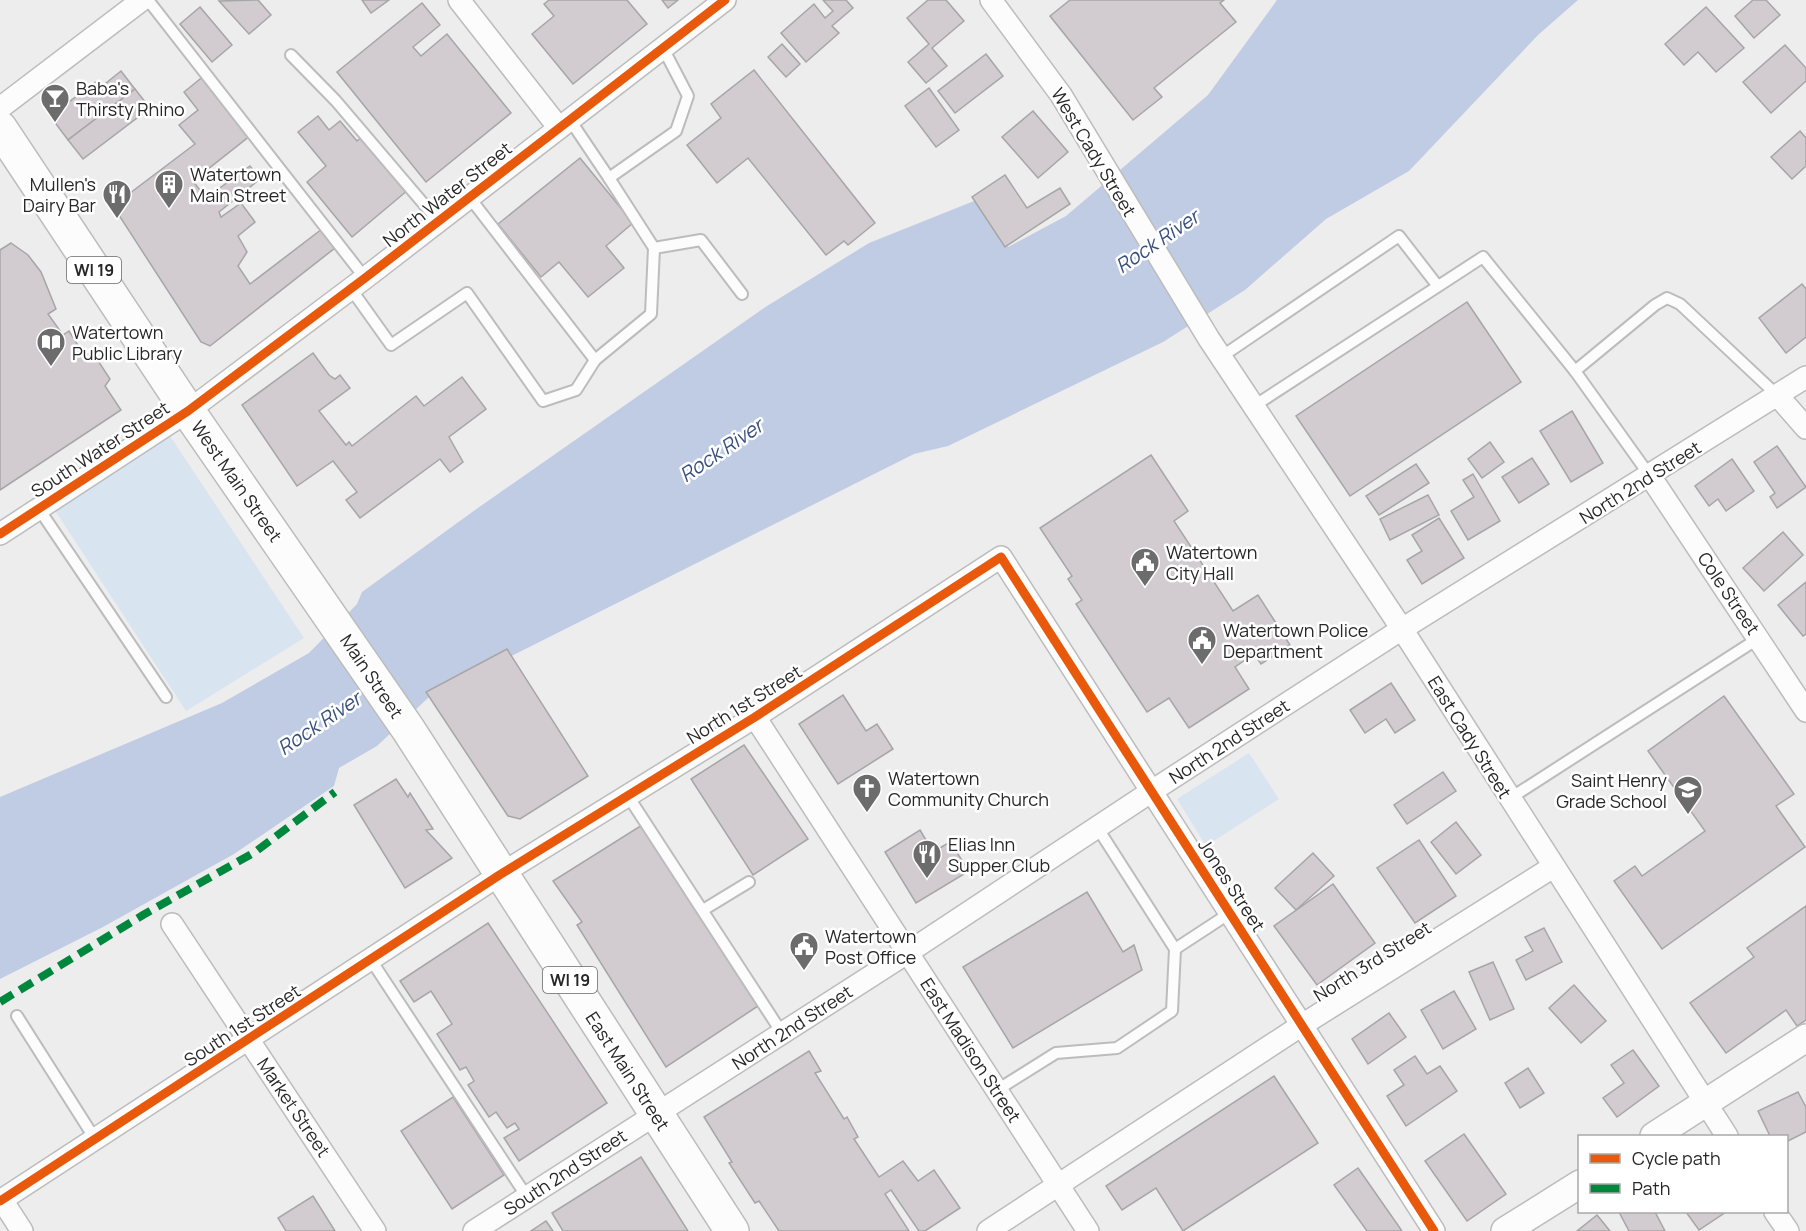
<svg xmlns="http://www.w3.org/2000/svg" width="1806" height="1231" font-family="Manrope,sans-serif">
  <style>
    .green { fill: #d8e5f0 }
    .water { fill: #c0cce4 }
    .building { fill: #d2cbcf; stroke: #a6a6a6; stroke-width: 1.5 }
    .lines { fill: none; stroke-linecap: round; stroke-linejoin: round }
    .service-casing { stroke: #bcbcbc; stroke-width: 14 }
    .minor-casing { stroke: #bcbcbc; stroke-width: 24 }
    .tertiary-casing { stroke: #bcbcbc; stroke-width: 30 }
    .primary-casing { stroke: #bcbcbc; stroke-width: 36 }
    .service { stroke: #fcfcfc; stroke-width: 10 }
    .minor { stroke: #fcfcfc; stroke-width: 21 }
    .tertiary { stroke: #fcfcfc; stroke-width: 27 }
    .primary { stroke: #fcfcfc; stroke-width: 33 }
    .quiet { stroke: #00873e; stroke-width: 8; stroke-dasharray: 15 8; stroke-linecap: butt }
    .cycleway-casing { stroke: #fff; stroke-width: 13 }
    .cycleway { stroke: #e8590c; stroke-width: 9 }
    .labels { text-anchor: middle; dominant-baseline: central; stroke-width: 5; stroke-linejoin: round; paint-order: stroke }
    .shield { fill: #fff; stroke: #686868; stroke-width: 1.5 }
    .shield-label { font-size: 16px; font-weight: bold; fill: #272727 }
    .poi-label { font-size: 18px; fill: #272727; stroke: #fff; text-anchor: start }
    .street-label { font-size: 18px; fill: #272727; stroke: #fff }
    .water-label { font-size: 20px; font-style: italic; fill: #374e7c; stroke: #fff }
  </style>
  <rect width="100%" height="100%" fill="#ededed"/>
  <g class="green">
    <polygon points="168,433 304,638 186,711 54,509"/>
    <polygon points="1249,753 1279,799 1206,846 1177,799"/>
  </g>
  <polygon class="water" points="1277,0 1578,0 1538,35 1409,171 1326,219 1245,290 1163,342 948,446 914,454 428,698 377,746 339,768 334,786 234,854 103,927 0,979 0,797 222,703 309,653 357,604 362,592 475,510 767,306 869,243 974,201 1008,247 1066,216 1208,95"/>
  <g class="building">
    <polygon points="258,0 271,15 249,34 219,1"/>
    <polygon points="362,0 389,0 371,13"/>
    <polygon points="549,0 627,0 647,24 573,84 532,34 554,16 544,4"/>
    <polygon points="662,0 678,0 668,8"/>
    <polygon points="823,0 846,0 853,8 832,26 839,33 806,62 781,33 814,4 825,18 833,11"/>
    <polygon points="928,0 946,0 964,21 932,48 947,66 926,83 908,62 929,44 907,18"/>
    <polygon points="1070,0 1224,0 1220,3 1236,22 1154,88 1162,97 1133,120 1050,16"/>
    <polygon points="1753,0 1766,0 1780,15 1754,38 1735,16"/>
    <polygon points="422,3 440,25 413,47 421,56 447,34 511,113 426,182 337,72"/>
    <polygon points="200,7 232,45 212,62 180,24"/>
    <polygon points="1706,7 1744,48 1716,72 1698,52 1684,65 1665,44"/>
    <polygon points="782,44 800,64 786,77 768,57"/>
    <polygon points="1785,45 1806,68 1806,81 1771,113 1743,82"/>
    <polygon points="986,54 1003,76 955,113 938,91"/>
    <polygon points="754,70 875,223 848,245 844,241 826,255 748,158 717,183 687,145 721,118 711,104"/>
    <polygon points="121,71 135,89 68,140 50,116 97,81 101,87"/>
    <polygon points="205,75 251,135 193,181 206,198 250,166 260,179 219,212 221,217 241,203 255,222 238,236 247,252 238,266 250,284 322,229 335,248 210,346 201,342 113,206 195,144 179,125 198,110 184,92"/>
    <polygon points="929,88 959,130 936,147 905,106"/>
    <polygon points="135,89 150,108 83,159 68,140"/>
    <polygon points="1033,111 1068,152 1038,178 1002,137"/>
    <polygon points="318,116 329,130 340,121 357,141 363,136 408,190 352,237 307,182 326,166 298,132"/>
    <polygon points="1800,131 1806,138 1806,166 1792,179 1771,157"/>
    <polygon points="580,158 633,223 606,246 624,268 588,297 559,262 541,277 498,224"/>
    <polygon points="1005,175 1027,208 1060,188 1070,204 1005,247 972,197"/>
    <polygon points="11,243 28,255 41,272 56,309 48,314 63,335 69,331 84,355 93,353 110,379 105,386 121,410 0,490 0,250"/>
    <polygon points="1802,284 1806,289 1806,337 1786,353 1759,318"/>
    <polygon points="1467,302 1521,382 1350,496 1296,416"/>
    <polygon points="313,353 329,375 335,379 340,375 350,388 319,411 346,445 349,442 352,446 416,396 424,406 462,377 486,409 449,437 463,462 450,472 440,459 360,518 346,500 357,492 333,461 297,486 242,405"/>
    <polygon points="1572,411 1603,463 1571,482 1540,431"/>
    <polygon points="1490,442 1504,462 1482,478 1468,459"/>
    <polygon points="1777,446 1806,487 1777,508 1770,497 1775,493 1754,462"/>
    <polygon points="1151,455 1188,511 1174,521 1233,611 1258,595 1290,645 1261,664 1254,654 1235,667 1249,689 1189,728 1169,698 1147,712 1076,604 1082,600 1068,579 1072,576 1040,528"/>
    <polygon points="1532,458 1549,484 1519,503 1502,477"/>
    <polygon points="1732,459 1754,491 1726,511 1718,499 1709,506 1695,486"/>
    <polygon points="1416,464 1429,483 1379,515 1366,496"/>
    <polygon points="1473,474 1500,521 1468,540 1451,511 1474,497 1463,480"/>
    <polygon points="1428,495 1439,515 1390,540 1380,519"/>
    <polygon points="1439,518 1464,558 1422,584 1407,560 1422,551 1412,535"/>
    <polygon points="1783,532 1803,555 1764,591 1743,568"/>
    <polygon points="1806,582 1806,634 1803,636 1778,605"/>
    <polygon points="507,649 588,776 520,819 508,816 426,692"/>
    <polygon points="1391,683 1415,720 1395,733 1386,719 1365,733 1350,710"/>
    <polygon points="843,695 866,731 877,724 893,749 838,784 799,724"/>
    <polygon points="1724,696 1794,794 1776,806 1805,847 1662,949 1614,881 1635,866 1642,876 1705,831 1648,751"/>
    <polygon points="744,745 808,839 753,875 691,779"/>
    <polygon points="1443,772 1456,791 1407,824 1394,805"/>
    <polygon points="396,779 408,797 410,793 433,829 426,830 452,858 405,888 354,805"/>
    <polygon points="1456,822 1481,855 1456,874 1431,842"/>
    <polygon points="642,825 758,1006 666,1067 577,925 582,922 553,881"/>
    <polygon points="920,830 933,852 950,842 969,871 916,903 885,852"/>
    <polygon points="1419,840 1456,896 1415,923 1377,868"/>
    <polygon points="1313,853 1334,876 1296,910 1275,888"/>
    <polygon points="1333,884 1375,943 1317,985 1274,926"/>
    <polygon points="1087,892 1123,952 1134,945 1142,970 1013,1048 963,967"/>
    <polygon points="1806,906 1806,1020 1797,1026 1786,1010 1726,1053 1690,1003 1754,957 1747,948"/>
    <polygon points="488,923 607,1103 519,1161 504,1138 519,1129 515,1123 507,1128 496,1112 489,1117 468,1085 474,1081 466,1067 460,1070 437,1034 452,1024 431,991 414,1002 400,981"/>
    <polygon points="1544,928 1562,962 1526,980 1516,960 1533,951 1525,937"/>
    <polygon points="1493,962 1514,1009 1490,1020 1469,972"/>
    <polygon points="1574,985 1606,1021 1581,1043 1549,1008"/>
    <polygon points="1454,991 1476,1029 1443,1049 1421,1010"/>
    <polygon points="1389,1013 1406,1037 1368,1064 1352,1039"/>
    <polygon points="1633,1050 1659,1086 1617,1117 1603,1098 1624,1083 1611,1065"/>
    <polygon points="809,1051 821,1071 815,1073 844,1119 847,1117 858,1137 854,1139 879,1177 903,1161 918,1181 934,1170 960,1208 925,1231 919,1231 891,1190 885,1194 909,1231 779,1231 759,1201 755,1203 729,1163 732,1162 704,1117"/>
    <polygon points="1415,1056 1427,1074 1440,1066 1457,1091 1406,1126 1387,1096 1404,1085 1394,1070"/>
    <polygon points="1528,1068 1544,1093 1520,1108 1505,1083"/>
    <polygon points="1274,1076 1318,1143 1183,1231 1156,1188 1122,1210 1106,1186"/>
    <polygon points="1798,1092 1806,1107 1806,1132 1786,1142 1786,1136 1770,1136 1758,1111"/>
    <polygon points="453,1097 504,1175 452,1209 401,1131"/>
    <polygon points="1464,1134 1506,1194 1467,1221 1425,1161"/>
    <polygon points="641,1157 688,1231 563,1231 552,1213"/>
    <polygon points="1358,1168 1402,1231 1367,1231 1334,1185"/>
    <polygon points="313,1196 335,1231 286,1231 278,1218"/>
    <polygon points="1619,1212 1655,1212 1665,1231 1629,1231"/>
    <polygon points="1686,1212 1726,1212 1699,1230"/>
    <polygon points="1597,1215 1610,1231 1577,1231"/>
    <polygon points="546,1221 553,1231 531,1231"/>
  </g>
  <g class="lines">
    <g class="service-casing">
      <g id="service">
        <polyline points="148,0 365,278"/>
        <polyline points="291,55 336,101 439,222"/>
        <polyline points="570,120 609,178 676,131 688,96 663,48"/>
        <polyline points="609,178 654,248 701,240 742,294"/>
        <polyline points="351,289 391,345 467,293 543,401 576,390 595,360 470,198"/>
        <polyline points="1221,357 1399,236 1437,285"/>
        <polyline points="595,360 651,314 654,248"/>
        <polyline points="1254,406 1483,257 1575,371"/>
        <polyline points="1650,476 1575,371 1655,305 1667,298 1680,304 1777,395"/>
        <polyline points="39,509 166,697"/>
        <polyline points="628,796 782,1033"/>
        <polyline points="1509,799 1759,638"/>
        <polyline points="703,910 749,882"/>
        <polyline points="1175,949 1230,913"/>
        <polyline points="371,960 527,1197"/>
        <polyline points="17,1016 95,1139"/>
        <polyline points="997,1090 1056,1053 1117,1048 1172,1011 1175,949 1097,827"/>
      </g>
    </g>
    <g class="minor-casing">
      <g id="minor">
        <polyline points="459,0 559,128"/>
        <polyline points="991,0 1061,95 1209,339 1402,629 1727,1136"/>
        <polyline points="0,108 142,0"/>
        <polyline points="1777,395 1806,428"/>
        <polyline points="1650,476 1806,711"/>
        <polyline points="0,534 188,411 365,278 725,0"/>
        <polyline points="755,717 1088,1231"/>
        <polyline points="172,924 375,1231"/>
        <polyline points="2,1200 22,1231"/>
        <polyline points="0,1201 501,874 755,717 1001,557 1434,1231"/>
        <polyline points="1775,1212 1788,1231"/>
        <polyline points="474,1231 907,953 1152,791 1402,629 1806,377"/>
        <polyline points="988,1231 1302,1025 1553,867"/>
      </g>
    </g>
    <g class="tertiary-casing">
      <g id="tertiary">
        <polyline points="1654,1136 1806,1038"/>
        <polyline points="1505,1231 1580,1184"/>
      </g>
    </g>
    <g class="primary-casing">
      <polyline id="primary" points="0,128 188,411 408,729 732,1231"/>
    </g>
    <use href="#service" class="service"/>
    <use href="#minor" class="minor"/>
    <use href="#tertiary" class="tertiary"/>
    <use href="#primary" class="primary"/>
    <polyline class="quiet" points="0,1002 143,915 255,852 335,792"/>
    <g class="cycleway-casing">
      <g id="cycleway">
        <polyline points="0,534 188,411 365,278 725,0"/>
        <polyline points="0,1201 501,874 755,717 1001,557 1434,1231"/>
      </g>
    </g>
    <use href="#cycleway" class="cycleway"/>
  </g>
  <defs>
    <g id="bar-pin" transform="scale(1.5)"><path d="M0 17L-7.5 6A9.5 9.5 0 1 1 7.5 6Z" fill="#6c6c6c" stroke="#fff"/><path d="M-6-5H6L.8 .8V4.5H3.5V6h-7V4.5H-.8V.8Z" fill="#fff"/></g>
    <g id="building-pin" transform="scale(1.5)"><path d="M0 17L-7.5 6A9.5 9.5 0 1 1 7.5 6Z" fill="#6c6c6c" stroke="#fff"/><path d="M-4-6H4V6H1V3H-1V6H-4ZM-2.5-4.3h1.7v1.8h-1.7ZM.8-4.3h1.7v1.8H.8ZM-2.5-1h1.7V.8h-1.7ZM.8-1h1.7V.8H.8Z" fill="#fff"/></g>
    <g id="restaurant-pin" transform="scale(1.5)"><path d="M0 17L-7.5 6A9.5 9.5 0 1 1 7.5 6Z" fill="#6c6c6c" stroke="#fff"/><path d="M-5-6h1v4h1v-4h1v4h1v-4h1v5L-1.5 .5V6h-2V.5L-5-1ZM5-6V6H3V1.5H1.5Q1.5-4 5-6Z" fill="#fff"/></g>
    <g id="library-pin" transform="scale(1.5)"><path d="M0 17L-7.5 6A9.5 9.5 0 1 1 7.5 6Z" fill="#6c6c6c" stroke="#fff"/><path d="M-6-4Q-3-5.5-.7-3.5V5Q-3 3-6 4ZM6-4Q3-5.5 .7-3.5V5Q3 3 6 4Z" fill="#fff"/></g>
    <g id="civic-pin" transform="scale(1.5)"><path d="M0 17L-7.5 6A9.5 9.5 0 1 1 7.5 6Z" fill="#6c6c6c" stroke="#fff"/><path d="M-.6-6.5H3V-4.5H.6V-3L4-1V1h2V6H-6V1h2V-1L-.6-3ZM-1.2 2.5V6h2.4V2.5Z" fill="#fff"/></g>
    <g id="church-pin" transform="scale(1.5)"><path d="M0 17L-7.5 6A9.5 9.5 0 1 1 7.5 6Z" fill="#6c6c6c" stroke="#fff"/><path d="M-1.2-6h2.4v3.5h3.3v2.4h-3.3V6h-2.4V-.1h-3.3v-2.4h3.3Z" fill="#fff"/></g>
    <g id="school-pin" transform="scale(1.5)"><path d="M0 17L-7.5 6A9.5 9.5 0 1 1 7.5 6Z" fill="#6c6c6c" stroke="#fff"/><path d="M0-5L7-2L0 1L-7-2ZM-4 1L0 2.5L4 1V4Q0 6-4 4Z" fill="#fff"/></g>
  </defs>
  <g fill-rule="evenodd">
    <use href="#bar-pin" x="55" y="98"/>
    <use href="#building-pin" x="169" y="184"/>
    <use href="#restaurant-pin" x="117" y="194"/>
    <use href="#library-pin" x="51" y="342"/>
    <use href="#civic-pin" x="1145" y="562"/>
    <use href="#civic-pin" x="1202" y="640"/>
    <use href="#church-pin" x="867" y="788"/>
    <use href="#school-pin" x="1688" y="790"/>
    <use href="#restaurant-pin" x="927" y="854"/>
    <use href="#civic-pin" x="804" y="946"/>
  </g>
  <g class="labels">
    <g class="shield">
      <rect x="67" y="257" width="54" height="26" rx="4.5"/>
      <rect x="543" y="967" width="54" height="26" rx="4.5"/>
    </g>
    <g class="shield-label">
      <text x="94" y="270">WI 19</text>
      <text x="570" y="980">WI 19</text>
    </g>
    <g class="poi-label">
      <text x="76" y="88">Baba's<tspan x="76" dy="21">Thirsty Rhino</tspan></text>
      <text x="190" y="174">Watertown<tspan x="190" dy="21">Main Street</tspan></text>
      <text x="96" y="184" text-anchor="end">Mullen's<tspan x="96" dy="21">Dairy Bar</tspan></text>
      <text x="72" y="332">Watertown<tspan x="72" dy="21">Public Library</tspan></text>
      <text x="1166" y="552">Watertown<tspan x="1166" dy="21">City Hall</tspan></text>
      <text x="1223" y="630">Watertown Police<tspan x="1223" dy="21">Department</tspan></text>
      <text x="888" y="778">Watertown<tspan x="888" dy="21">Community Church</tspan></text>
      <text x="1667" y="780" text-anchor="end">Saint Henry<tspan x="1667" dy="21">Grade School</tspan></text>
      <text x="948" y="844">Elias Inn<tspan x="948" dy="21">Supper Club</tspan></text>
      <text x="825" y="936">Watertown<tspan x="825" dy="21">Post Office</tspan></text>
    </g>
    <g class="street-label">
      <text transform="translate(1094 152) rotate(59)">West Cady Street</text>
      <text transform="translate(447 194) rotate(-38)">North Water Street</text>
      <text transform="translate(100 449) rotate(-33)">South Water Street</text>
      <text transform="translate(237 481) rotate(55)">West Main Street</text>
      <text transform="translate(1640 482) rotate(-32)">North 2nd Street</text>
      <text transform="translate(1729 593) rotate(56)">Cole Street</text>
      <text transform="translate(372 676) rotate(56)">Main Street</text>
      <text transform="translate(744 704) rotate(-32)">North 1st Street</text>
      <text transform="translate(1470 737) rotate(58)">East Cady Street</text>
      <text transform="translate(1229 741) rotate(-33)">North 2nd Street</text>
      <text transform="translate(1232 885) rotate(57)">Jones Street</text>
      <text transform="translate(1372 961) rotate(-32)">North 3rd Street</text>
      <text transform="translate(242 1025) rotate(-33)">South 1st Street</text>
      <text transform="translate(792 1027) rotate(-33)">North 2nd Street</text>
      <text transform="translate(971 1050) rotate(57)">East Madison Street</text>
      <text transform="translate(628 1071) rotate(57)">East Main Street</text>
      <text transform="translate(294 1107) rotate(56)">Market Street</text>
      <text transform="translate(565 1172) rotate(-33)">South 2nd Street</text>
    </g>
    <g class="water-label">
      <text transform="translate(1157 241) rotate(-34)">Rock River</text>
      <text transform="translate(721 450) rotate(-34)">Rock River</text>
      <text transform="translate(319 723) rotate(-34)">Rock River</text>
    </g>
  </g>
  <rect x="1578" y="1135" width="210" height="78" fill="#ffffff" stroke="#a9a9a9" stroke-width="1.5"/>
  <rect x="1590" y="1154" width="30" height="9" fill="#e8590c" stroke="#a9a9a9" stroke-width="1.5"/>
  <text x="1632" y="1165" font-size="18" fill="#272727">Cycle path</text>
  <rect x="1590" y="1184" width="30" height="9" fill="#00873e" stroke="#a9a9a9" stroke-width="1.5"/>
  <text x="1632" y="1195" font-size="18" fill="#272727">Path</text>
</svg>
